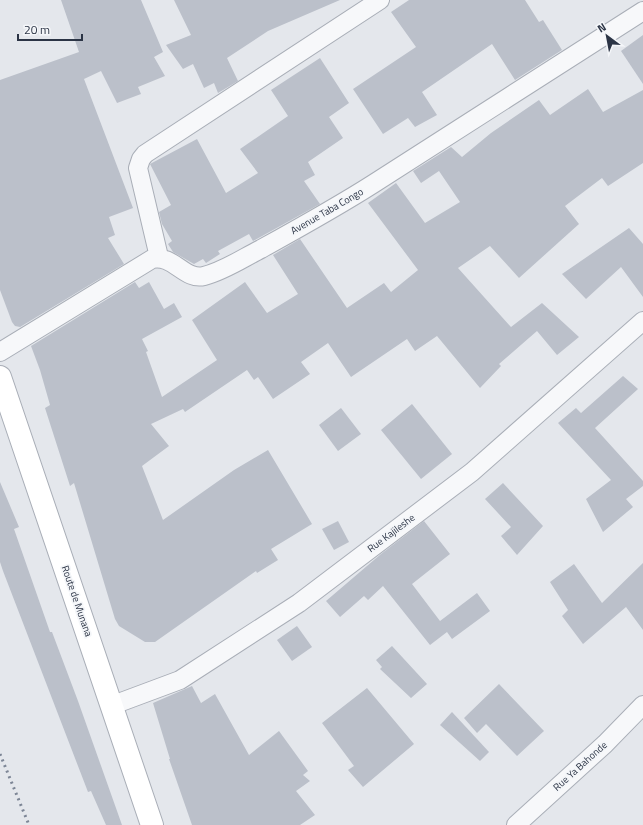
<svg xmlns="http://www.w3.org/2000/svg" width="643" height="825" font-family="'Titillium Web',sans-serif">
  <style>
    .building { fill: #bbc0ca }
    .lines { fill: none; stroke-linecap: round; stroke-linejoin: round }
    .street-casing { stroke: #a9aeb7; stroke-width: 20 }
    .secondary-casing { stroke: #a9aeb7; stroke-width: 24 }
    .street { stroke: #f7f8fa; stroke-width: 18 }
    .secondary { stroke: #fff; stroke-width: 22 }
    .rail { stroke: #7d8696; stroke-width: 3; stroke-dasharray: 2 4; stroke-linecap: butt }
    .labels { text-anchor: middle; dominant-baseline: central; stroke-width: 3.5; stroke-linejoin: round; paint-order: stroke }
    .street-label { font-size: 10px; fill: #2b3445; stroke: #f4f6f9 }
  </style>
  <rect width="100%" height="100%" fill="#e4e7ec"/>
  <g class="building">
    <polygon points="61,0 141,0 163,52 154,57 165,76 138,87 141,94 117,103 101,71 84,79 133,208 109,217 115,235 108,238 124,264 20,327 15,326 12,322 0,290 0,80 79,52"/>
    <polygon points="174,0 340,0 268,31 227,58 238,81 218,93 214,83 204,88 193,64 183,69 166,45 191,35"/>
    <polygon points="409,0 525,0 539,22 543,20 562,50 515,80 492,44 422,92 437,115 415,127 408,118 383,134 353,89 416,47 391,12"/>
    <polygon points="643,35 643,84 621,51"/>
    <polygon points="320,58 349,103 329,117 343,138 308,162 315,175 304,181 320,204 253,241 249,234 218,251 220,254 206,263 203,259 194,264 173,252 168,244 172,241 162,224 159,212 171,205 150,164 197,139 226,193 258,173 240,149 288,116 271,90"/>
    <polygon points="588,89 603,112 643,90 643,163 608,186 602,178 565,206 579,224 519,278 490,246 458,268 511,327 542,303 579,337 557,355 537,331 499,364 501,366 480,388 437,336 415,351 407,339 351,377 328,343 301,362 310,374 273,399 258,377 254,380 247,370 185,412 183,409 151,424 169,446 142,466 163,520 234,470 268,450 312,524 271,549 278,560 257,573 256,571 155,642 145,642 119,626 115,619 74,483 70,486 45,408 50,405 40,370 31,346 135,282 139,288 149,282 164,309 174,303 182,317 142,339 148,351 146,352 162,397 217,360 192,320 245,282 267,313 298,294 273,255 300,239 347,308 384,283 391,292 418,270 368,203 396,183 425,223 460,202 439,171 421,183 413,171 451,147 462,157 491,133 539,100 550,115"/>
    <polygon points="629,228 643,244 643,297 621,267 586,299 562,274"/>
    <polygon points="623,376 638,389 595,428 643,481 643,486 626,499 633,507 603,532 586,499 611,480 558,423 576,408 581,413"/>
    <polygon points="412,404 452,454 421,479 381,430"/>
    <polygon points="341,408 361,434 338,451 319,425"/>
    <polygon points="0,482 19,527 14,529 50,632 52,632 78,701 122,825 106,825 91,791 88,792 3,571 0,562"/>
    <polygon points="503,483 543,526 517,555 501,536 511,527 485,499"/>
    <polygon points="338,521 349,542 334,550 322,529"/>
    <polygon points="424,521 450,554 412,584 440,621 477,593 490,611 452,639 447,632 430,645 383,586 368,600 364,596 340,617 326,601 381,554"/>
    <polygon points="643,563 643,630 626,607 583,644 562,616 568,610 550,582 574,564 602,603"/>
    <polygon points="297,626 312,647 292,661 277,640"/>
    <polygon points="392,646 427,684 411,698 380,669 382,667 376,660"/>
    <polygon points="499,684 544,731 517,756 486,724 477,733 464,718"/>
    <polygon points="192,686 201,703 215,694 249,755 279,731 308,771 303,775 310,781 296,791 315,815 300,825 192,825 169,759 170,759 153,703"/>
    <polygon points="367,688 414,744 363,787 348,770 354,766 322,723"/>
    <polygon points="452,712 489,752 480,761 440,725"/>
  </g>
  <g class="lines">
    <g class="street-casing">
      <g id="street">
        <polyline points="159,257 138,168 141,159 145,154 380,0"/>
        <path d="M0,352L152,259C173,254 185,281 204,276C224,271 243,258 261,249C299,228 337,207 373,184C463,126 553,69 643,11"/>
        <polyline points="113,705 180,680 299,603 472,472 643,321"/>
        <polyline points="516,825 605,744 643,705"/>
      </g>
    </g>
    <g class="secondary-casing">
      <polyline id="secondary" points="0,377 152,825"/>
    </g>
    <use href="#street" class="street"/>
    <use href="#secondary" class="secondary"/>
    <polyline class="rail" points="0,754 29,825"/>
  </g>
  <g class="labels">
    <g class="street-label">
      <text transform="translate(327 211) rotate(-30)">Avenue Taba Congo</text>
      <text transform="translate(391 533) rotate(-37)">Rue Kajileshe</text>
      <text transform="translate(77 601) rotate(71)">Route de Munana</text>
      <text transform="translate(580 766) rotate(-42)">Rue Ya Bahonde</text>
    </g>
  </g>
  <g transform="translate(607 36) rotate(328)" stroke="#f4f6f9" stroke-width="3" paint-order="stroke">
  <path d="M0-3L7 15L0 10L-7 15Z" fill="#2b3445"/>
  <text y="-6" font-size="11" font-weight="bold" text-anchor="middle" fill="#2b3445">N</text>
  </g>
  <path d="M18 34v6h64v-6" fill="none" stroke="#2b3445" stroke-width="2"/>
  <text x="24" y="34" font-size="12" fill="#2b3445" stroke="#f4f6f9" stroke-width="3" paint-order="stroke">20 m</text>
</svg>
